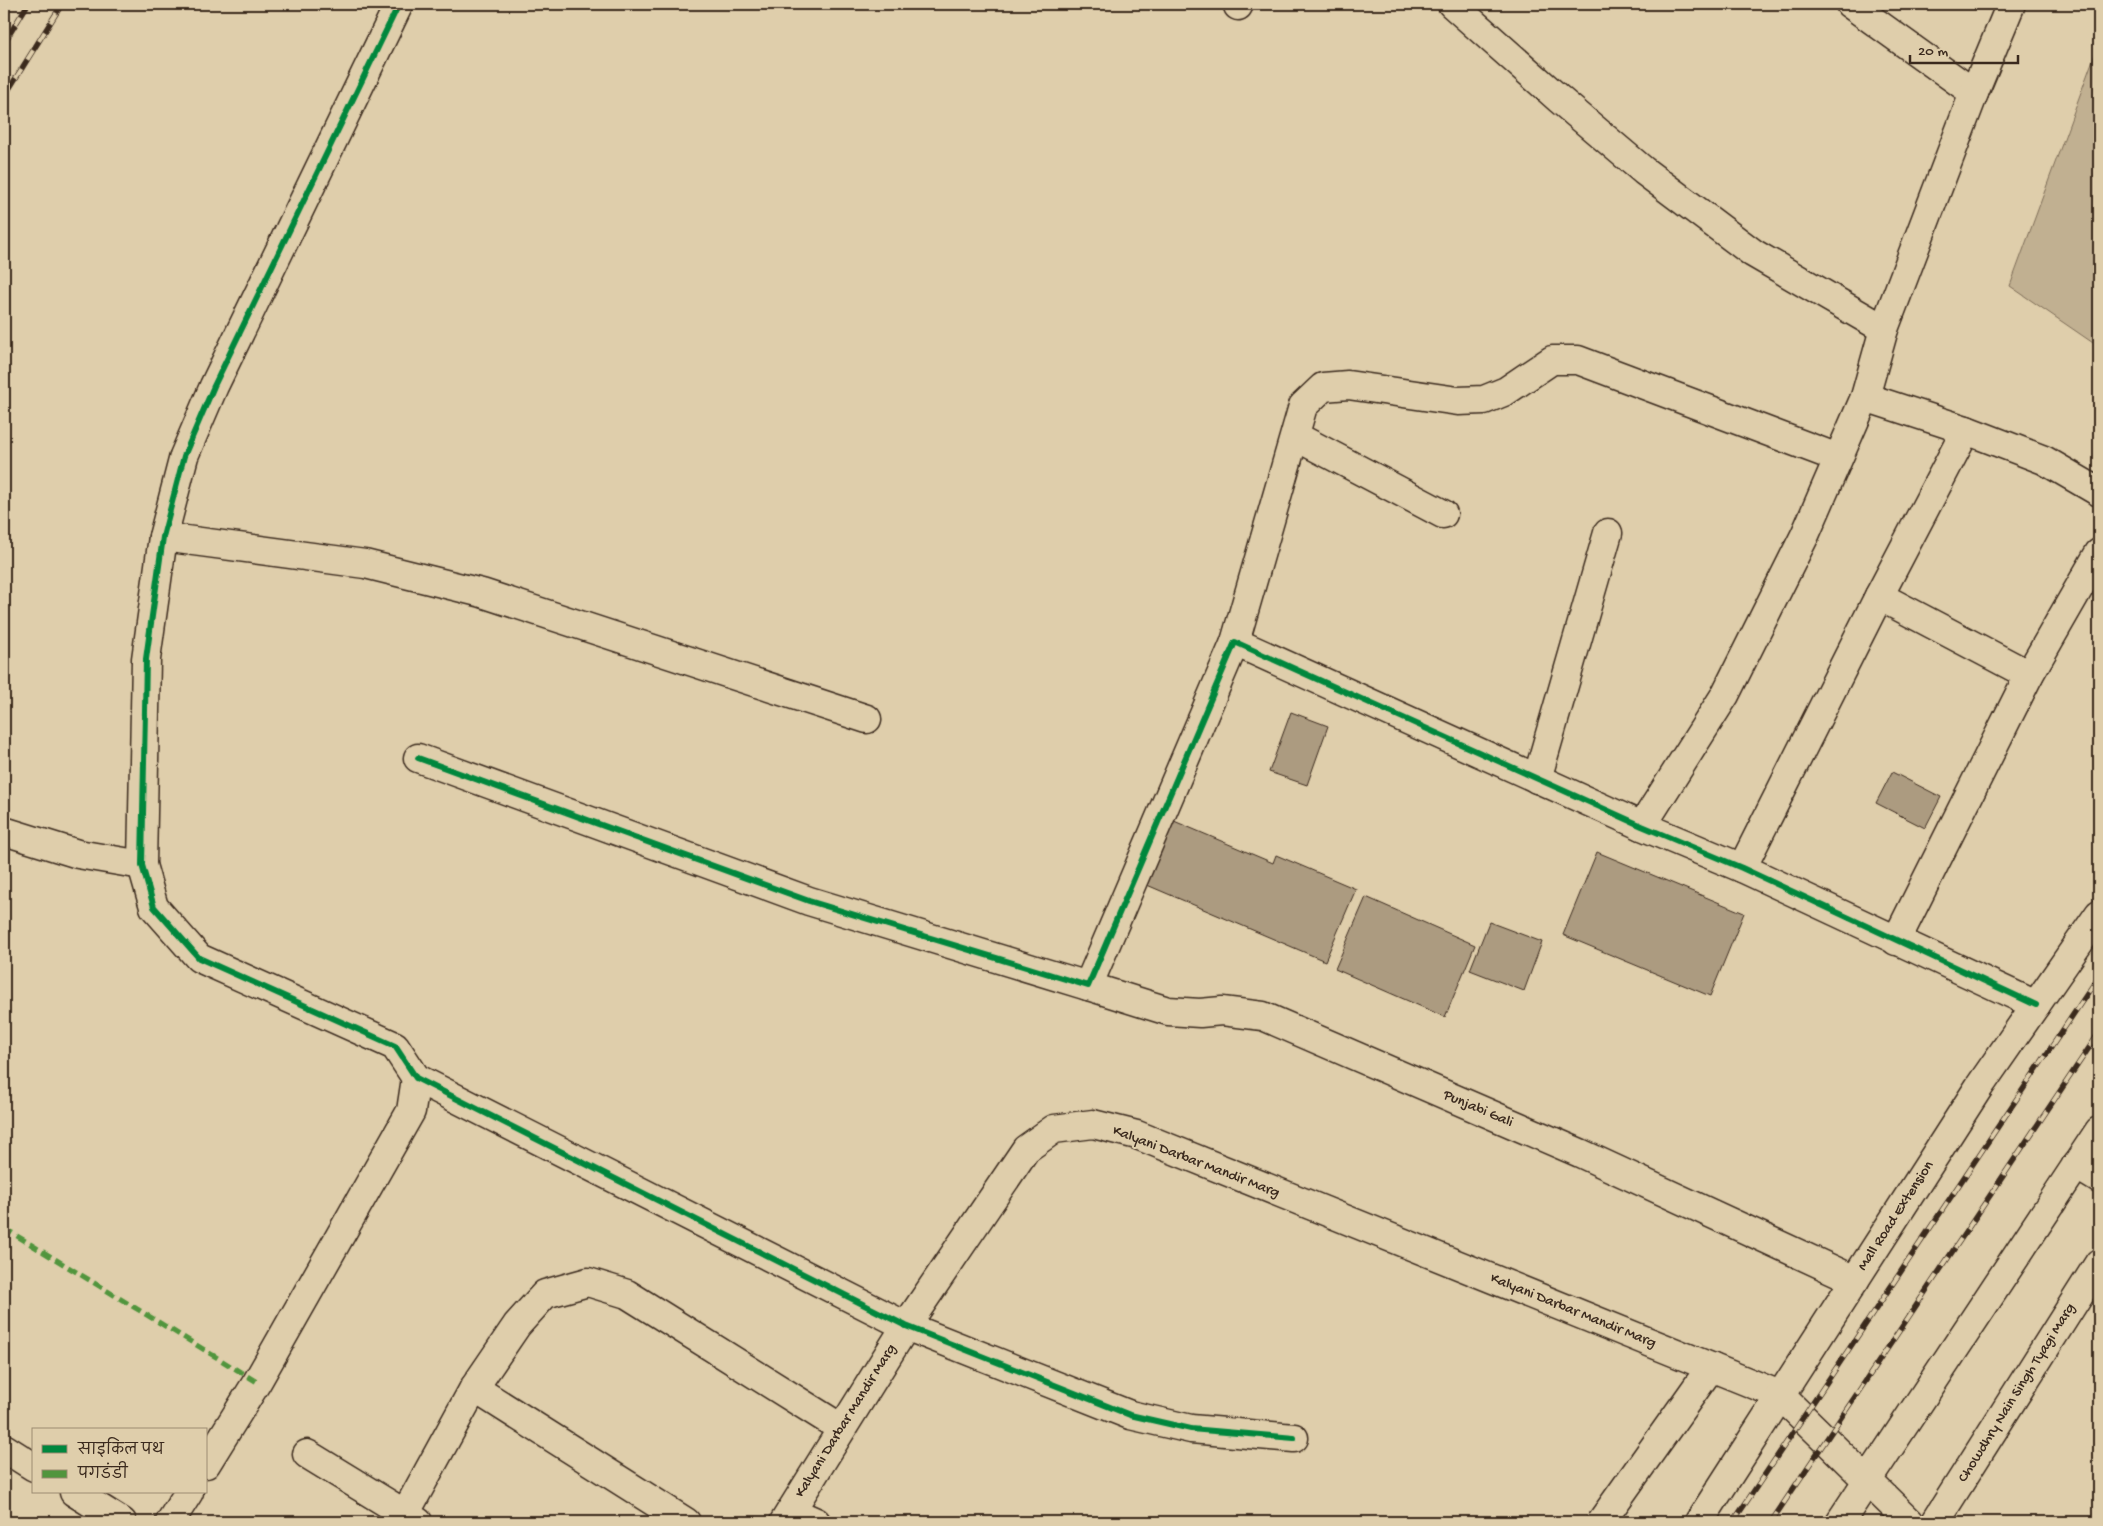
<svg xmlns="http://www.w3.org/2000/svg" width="2103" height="1526" font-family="'Gochi Hand','Playpen Sans Deva',sans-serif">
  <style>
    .green { fill: #c1b091; stroke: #7e6d58 }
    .building { fill: #ac9b80; stroke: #3b2a1e }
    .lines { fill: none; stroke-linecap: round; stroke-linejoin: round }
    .minor-casing { stroke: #3b2a1e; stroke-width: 31 }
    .major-casing { stroke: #3b2a1e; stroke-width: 31 }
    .minor { stroke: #dfceab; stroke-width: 28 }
    .major { stroke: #dfceab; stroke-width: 28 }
    .rail-casing { stroke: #3b2a1e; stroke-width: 5.5 }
    .rail { stroke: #dfceab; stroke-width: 4; stroke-dasharray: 11; stroke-linecap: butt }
    .quiet { stroke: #51953d; stroke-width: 5; stroke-dasharray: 10 5; stroke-linecap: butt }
    .cycleway-casing { stroke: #dfceab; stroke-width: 9 }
    .cycleway { stroke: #00873e; stroke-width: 6 }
    .labels { text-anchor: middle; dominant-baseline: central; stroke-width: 4; stroke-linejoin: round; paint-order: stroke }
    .street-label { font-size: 15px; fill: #3b2a1e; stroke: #dfceab }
  </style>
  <rect width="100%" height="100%" fill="#dfceab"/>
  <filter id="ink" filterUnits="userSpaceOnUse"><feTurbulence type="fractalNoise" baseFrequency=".02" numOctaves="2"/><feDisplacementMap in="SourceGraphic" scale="10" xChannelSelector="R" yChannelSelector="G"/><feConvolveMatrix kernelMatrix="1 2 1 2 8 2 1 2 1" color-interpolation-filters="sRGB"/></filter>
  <g filter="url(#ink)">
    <polygon class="green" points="2099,43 2099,347 2010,286"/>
    <g class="building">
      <polygon points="1291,712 1328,726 1307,785 1269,772"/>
      <polygon points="1892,772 1941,797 1925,828 1876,803"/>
      <polygon points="1167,818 1273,863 1276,855 1356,889 1325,961 1140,882"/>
      <polygon points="1597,852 1744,913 1710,996 1563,935"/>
      <polygon points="1366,897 1475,945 1445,1017 1335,969"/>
      <polygon points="1489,922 1542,942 1524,991 1470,970"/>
    </g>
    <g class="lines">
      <g class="minor-casing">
        <g id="minor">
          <polyline points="399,4 214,386 184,456 163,537 146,659 142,865 154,907 199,958 395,1046 416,1078 906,1326 1130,1415 1191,1429 1294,1438"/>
          <polyline points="1452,4 1559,99 1644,171 1753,253 1884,329"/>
          <polyline points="1850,4 1974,93"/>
          <polyline points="1238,6 1239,4"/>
          <polyline points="1865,397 1966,430 2044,460 2099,492"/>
          <polyline points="1295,436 1443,514"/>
          <polyline points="163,537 365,564 482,593 867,719"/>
          <polyline points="1879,596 2029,675"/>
          <polyline points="1235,642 1303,406 1323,387 1348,385 1458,401 1484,400 1506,391 1552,360 1578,360 1838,458"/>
          <polyline points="418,758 809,901 1088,986 1235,642 1642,826 1742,868 2036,1005"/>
          <polyline points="1537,779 1608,533"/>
          <polyline points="1642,826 1725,695 1805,535 1865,397 1884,329 1974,93 2011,4"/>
          <polyline points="4,831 78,854 142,865"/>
          <polyline points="1742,868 1879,596 1966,430"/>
          <polyline points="1896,941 2029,675 2099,553"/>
          <polyline points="1088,986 1168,1011 1200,1013 1222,1011 1263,1016 1580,1153 1855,1280"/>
          <polyline points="474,1388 686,1522"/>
          <polyline points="4,1448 34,1467"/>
          <polyline points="307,1454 418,1522"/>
          <polyline points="206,1464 257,1382 411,1111 416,1078"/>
          <polyline points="74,1492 122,1522"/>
          <polyline points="791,1511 816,1522"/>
          <polyline points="405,1514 474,1388 517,1325 545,1294 588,1282 627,1294 841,1428"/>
          <polyline points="170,1522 189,1492"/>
          <polyline points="784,1522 906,1326 1026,1149 1054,1129 1093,1124 1137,1135 1780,1395"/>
          <polyline points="1601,1522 1711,1367"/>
          <polyline points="1935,1522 2099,1263"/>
        </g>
      </g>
      <g class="major-casing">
        <g id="major">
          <polyline points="2076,1165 2099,1179"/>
          <polyline points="1780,1395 1910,1522"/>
          <polyline points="1699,1522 1979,1087 2099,914"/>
          <polyline points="1840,1522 2099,1131"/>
        </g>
      </g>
      <use href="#minor" class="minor"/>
      <use href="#major" class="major"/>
      <g class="rail-casing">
        <g id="rail">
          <polyline points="4,43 28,4"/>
          <polyline points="4,97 62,4"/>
          <polyline points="1733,1522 2099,976"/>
          <polyline points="1771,1522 2099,1033"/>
        </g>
      </g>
      <use href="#rail" class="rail"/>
      <polyline class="quiet" points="4,1228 257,1382"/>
      <g class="cycleway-casing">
        <g id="cycleway">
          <polyline points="399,4 214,386 184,456 163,537 146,659 142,865 154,907 199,958 395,1046 416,1078 906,1326 1130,1415 1191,1429 1294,1438"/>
          <polyline points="418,758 809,901 1088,986 1235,642 1642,826 1742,868 2036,1005"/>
        </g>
      </g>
      <use href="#cycleway" class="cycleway"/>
    </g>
  </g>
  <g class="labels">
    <g class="street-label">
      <text transform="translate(1478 1109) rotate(23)">Punjabi Gali</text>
      <text transform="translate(1196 1162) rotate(21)">Kalyani Darbar Mandir Marg</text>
      <text transform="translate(1896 1216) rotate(-57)">Mall Road Extension</text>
      <text transform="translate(1573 1311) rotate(22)">Kalyani Darbar Mandir Marg</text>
      <text transform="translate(2017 1393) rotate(-58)">Chowdhry Nain Singh Tyagi Marg</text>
      <text transform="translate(846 1421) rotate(-58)">Kalyani Darbar Mandir Marg</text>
    </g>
  </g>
  <rect width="2103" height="1526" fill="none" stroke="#dfceab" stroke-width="20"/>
  <rect x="10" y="10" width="2083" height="1506" fill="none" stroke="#3b2a1e" stroke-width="2" filter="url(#ink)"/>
  <rect x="32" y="1428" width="175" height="65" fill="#dfceab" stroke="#9d8c73"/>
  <rect x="42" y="1445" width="25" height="8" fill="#00873e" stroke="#9d8c73"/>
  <text x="78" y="1454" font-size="15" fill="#3b2a1e">साइकिल पथ</text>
  <rect x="42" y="1470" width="25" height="8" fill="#51953d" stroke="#9d8c73"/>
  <text x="78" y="1478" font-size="15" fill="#3b2a1e">पगडंडी</text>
  <path d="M1910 55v8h108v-8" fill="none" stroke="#3b2a1e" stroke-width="2.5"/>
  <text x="1918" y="55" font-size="15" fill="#3b2a1e" stroke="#dfceab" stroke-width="4" paint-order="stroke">20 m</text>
</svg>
